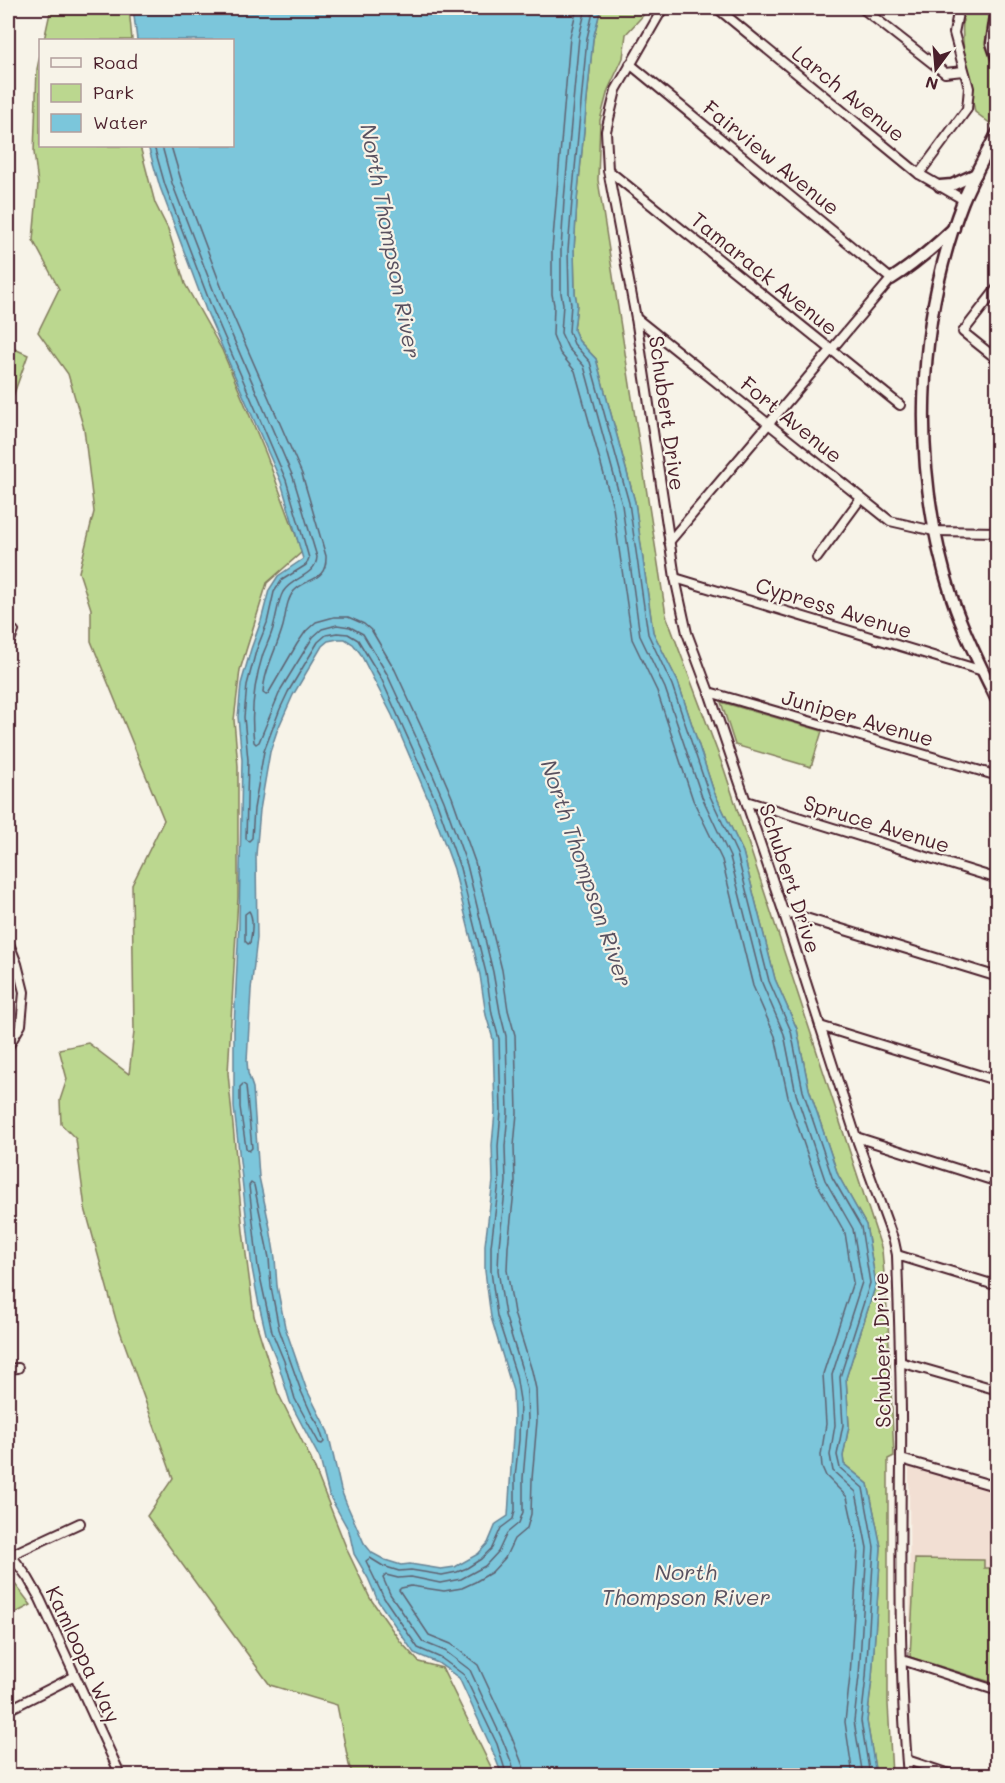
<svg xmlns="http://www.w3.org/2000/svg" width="1005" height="1783" font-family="Mali,sans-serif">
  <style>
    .built { fill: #f2dfd3 }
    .green { fill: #bbd78f; stroke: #827b5d; stroke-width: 1.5 }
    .water { fill: #7bc6db; stroke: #678395; stroke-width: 1.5; fill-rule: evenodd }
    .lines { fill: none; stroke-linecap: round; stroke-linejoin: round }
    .shore { stroke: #5e6271; stroke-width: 1.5 }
    .minor-casing { stroke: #4a1f2b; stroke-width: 12 }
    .secondary-casing { stroke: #4a1f2b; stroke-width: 15 }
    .minor { stroke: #f7f3e8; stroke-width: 8 }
    .secondary { stroke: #f7f3e8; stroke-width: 10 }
    .labels { text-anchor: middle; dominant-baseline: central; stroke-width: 4.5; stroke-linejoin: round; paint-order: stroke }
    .street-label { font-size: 21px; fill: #4a1f2b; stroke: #f7f3e8 }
    .water-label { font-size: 22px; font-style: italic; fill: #595160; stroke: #f7f3e8 }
  </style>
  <rect width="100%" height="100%" fill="#f7f3e8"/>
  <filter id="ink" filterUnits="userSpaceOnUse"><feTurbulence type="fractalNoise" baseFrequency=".0167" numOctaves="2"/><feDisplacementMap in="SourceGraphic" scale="12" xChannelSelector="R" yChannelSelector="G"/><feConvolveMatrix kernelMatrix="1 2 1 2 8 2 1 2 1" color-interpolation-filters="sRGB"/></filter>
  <g filter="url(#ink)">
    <polygon class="built" points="909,1467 997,1491 997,1686 910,1657"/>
    <g class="green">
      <polygon points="51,8 129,8 132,40 44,40"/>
      <polygon points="601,8 650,8 626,34 623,58 608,90 600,120 598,180 666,615 724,769 882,1250 888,1321 894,1456 888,1459 888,1704 892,1775 876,1775 867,1721 872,1678 881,1547 868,1484 844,1464 843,1456 849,1426 846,1378 876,1284 866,1225 838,1175 809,1089 797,1029 775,979 743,852 714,792 678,682 653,632 635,502 596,359 579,341 574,330 577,304 575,293 574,250 577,201 593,39"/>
      <path d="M964,8H994L990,44L997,68L998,123L995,127L975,112C968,76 959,44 964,8Z"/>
      <polygon points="40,55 40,146 140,146 155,203 168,229 185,284 222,350 266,454 302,552 267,583 240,670 234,720 238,766 238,897 228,1073 243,1231 254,1316 278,1393 311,1459 348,1552 370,1598 400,1641 419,1662 442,1668 495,1775 353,1775 349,1765 337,1705 270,1685 147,1516 173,1478 116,1320 85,1208 76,1139 61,1124 60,1100 67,1079 59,1049 88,1043 129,1074 134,1032 132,885 164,820 91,641 91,609 79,572 94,512 84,429 68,374 38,332 59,289 33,240 38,184 34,152 37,69"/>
      <polygon points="8,346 28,355 8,410"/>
      <polygon points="721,702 822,731 811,767 735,745"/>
      <polygon points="915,1559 984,1560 984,1568 997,1568 997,1684 910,1657"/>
      <polygon points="8,1575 31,1605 8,1617"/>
    </g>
    <path class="water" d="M133,8H601L593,39L577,201L574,250L575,293L577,304L574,330L579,341L596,359L635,502L653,632L678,682L714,792L743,852L775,979L797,1029L809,1089L838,1175L866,1225L876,1284L846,1378L849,1426L843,1456L844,1464L868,1484L881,1547L872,1678L867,1721L876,1775H502L491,1747L459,1678L438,1663L414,1653L378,1601L368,1578L354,1554L349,1531L329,1495L320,1459L290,1402L278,1363L266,1334L258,1300L252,1268L234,1107V1027L239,924L242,760L238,717L241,684L251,649L261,621L269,590L278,576L303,559L281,482L206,310L160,187L148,146H232V40H137ZM338,639H345L353,644L360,653L392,715L431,806L454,869L480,975L486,1015L493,1039L495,1112L492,1145L493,1181L485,1245V1271L491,1317L513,1391L514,1420L508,1516L496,1524L488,1543L478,1554L455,1567L441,1569L410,1564L401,1565L385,1560L372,1553L364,1543L347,1505L341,1490L328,1432L306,1388L285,1327L277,1286L275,1258L270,1228L259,1177L253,1088L248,1073L247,1061L251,990L257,938L256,855L260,810L270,752L277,731L293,695L322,646L328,641Z"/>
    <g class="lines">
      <g class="shore">
        <polyline points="577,8 570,37 552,250 552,294 554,305 553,335 560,353 575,371 613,507 632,639 657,691 693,800 722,860 753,986 775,1036 788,1097 817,1183 845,1233 853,1282 823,1374 826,1424 821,1455 822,1467 826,1476 847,1497 858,1548 850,1676 845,1722 853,1776"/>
        <polyline points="586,8 579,37 564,200 561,250 561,293 563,304 561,333 568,348 584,366 622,505 640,636 665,688 702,797 730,857 762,983 784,1034 796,1094 825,1180 853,1229 862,1282 832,1375 835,1425 830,1455 833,1471 856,1492 867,1548 859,1676 854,1721 863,1776"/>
        <polyline points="594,8 587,38 572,201 568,250 569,293 571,304 569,331 574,344 590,362 629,503 648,634 672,685 709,794 737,854 769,981 791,1031 803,1091 832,1177 861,1227 870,1283 840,1377 843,1425 837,1455 840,1468 863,1488 874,1547 866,1677 861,1721 870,1776"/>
        <polyline points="154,146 165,185 212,308 286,480 309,558 306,565 282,580 274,592 267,623 256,651 247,685 244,717 248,760 246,839 249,841 252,838 254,809 264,751 280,709 288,692 318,642 326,635 337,633 348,634 358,640 381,678 437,803 460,868 486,973 492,1014 499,1039 501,1112 498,1146 499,1182 491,1246 491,1271 497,1316 516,1375 520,1400 519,1440 515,1477 515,1510 513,1519 501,1528 492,1548 481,1559 467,1568 457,1572 442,1575 411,1570 399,1571 383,1566 370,1558 366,1561 384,1598 418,1648 441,1658 464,1675 497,1744 507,1776"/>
        <path d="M162,146L172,183L219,305L293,477L317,557C316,576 292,577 283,592C278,601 277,613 274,624C272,634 267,644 263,654C254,683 250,711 254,742L256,744L259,742L281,689L313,637L322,629L337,625L350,627L363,634L387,674L423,752L444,801L467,865L493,972L500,1012L506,1036L508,1113L505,1146L506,1182L499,1246L498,1270L505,1315L523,1373L527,1390L528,1421L523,1478V1512L519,1523L507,1533L498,1552L485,1566L461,1579L440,1583L411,1577L398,1578L386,1575L383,1578L390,1594L423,1642L445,1651L470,1670L503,1741L514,1769L515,1776"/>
        <path d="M171,146L181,180L227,302L302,474L326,556C327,582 307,577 294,591C286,600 286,615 283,626C277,648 264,670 263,693L266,695L268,694L297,644L306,631L316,622L334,617H348L364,624L372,631L395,670L431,748L452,797L475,862L502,970L508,1010L515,1035L517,1113L514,1146L515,1182L508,1247L507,1270L514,1313L532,1371L536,1389L537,1421L532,1479L531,1514L527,1528L514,1539L505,1558L492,1572L475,1582L462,1588L444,1591L411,1586L401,1588L399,1590L429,1635L451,1644L478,1665L512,1738L523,1766L524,1776"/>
        <path d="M249,911C254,918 252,934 250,943L248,944L245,941V914Z"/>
        <polygon points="243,1084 246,1086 252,1148 249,1151 246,1148 240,1107 240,1087"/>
        <polygon points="251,1183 254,1185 269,1258 271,1287 279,1329 301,1391 311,1413 318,1424 324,1442 322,1444 319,1443 295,1399 284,1361 272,1332 258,1267 249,1186"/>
      </g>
      <g class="minor-casing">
        <g id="minor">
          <path d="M663,8L616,90L606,131L608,170L636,318L675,578L687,633L709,692L783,911L856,1137L894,1241L897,1255C899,1324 902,1392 901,1461C900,1566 899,1671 908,1776"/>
          <polyline points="717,8 919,174 964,200"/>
          <polyline points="862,8 945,73 963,71"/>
          <polyline points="630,64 891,279 669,542"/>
          <polyline points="608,170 900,405"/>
          <polyline points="919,174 967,109 969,88 954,33 959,8"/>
          <polyline points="998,287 963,332 998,360"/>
          <polyline points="636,318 890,521 934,531 998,532"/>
          <polyline points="817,558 861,498"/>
          <polyline points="675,578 983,671"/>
          <polyline points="8,629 14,631 8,645"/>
          <polyline points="709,692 998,776"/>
          <polyline points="746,801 998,879"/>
          <polyline points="783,911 998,977"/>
          <polyline points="8,941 17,964 24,992 21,1025 8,1047"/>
          <polyline points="820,1026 998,1081"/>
          <polyline points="856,1137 998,1182"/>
          <polyline points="897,1255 998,1286"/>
          <polyline points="900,1362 998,1390"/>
          <polyline points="8,1369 18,1368"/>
          <polyline points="901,1459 998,1487"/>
          <polyline points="8,1551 28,1578 40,1599 121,1776"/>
          <polyline points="11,1555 80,1523"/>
          <polyline points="902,1660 998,1691"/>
          <polyline points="8,1710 75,1676"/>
          <polyline points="907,1760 955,1776"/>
        </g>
      </g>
      <g class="secondary-casing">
        <g id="secondary">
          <polyline points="997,8 992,43 998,60"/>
          <path d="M998,132C986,154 973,177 963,201C915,325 911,471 952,598C963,632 982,669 998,702"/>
          <polyline points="940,186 952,185 976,174"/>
          <path d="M891,279C915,264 934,247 954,228"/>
        </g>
      </g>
      <use href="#minor" class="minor"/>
      <use href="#secondary" class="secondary"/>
    </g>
  </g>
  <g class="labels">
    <g class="street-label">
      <text transform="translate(849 93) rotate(39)">Larch Avenue</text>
      <text transform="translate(772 157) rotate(39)">Fairview Avenue</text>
      <text transform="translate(765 273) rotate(39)">Tamarack Avenue</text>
      <text transform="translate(668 413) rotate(82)">Schubert Drive</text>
      <text transform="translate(792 419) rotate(39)">Fort Avenue</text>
      <text transform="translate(834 607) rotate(17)">Cypress Avenue</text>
      <text transform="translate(858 717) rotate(16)">Juniper Avenue</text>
      <text transform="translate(877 823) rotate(17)">Spruce Avenue</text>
      <text transform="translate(791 878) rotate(72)">Schubert Drive</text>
      <text transform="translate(881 1350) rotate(-91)">Schubert Drive</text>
      <text transform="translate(84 1654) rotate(65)">Kamloopa Way</text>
    </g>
    <g class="water-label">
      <text transform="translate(391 241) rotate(79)">North Thompson River</text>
      <text transform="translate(587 873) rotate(71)">North Thompson River</text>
      <text x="686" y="1571">North<tspan x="686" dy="25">Thompson River</tspan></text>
    </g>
  </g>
  <rect width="1005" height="1783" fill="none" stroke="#f7f3e8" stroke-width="30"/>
  <rect x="15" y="15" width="975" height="1753" fill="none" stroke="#4a1f2b" stroke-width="2" filter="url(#ink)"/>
  <rect x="39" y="39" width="195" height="108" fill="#f7f3e8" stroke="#b29e9c" stroke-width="1.5"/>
  <rect x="51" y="58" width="30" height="9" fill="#f7f3e8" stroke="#b29e9c" stroke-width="1.5"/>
  <text x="93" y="69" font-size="18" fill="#4a1f2b">Road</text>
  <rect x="51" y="84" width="30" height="18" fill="#bbd78f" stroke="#b29e9c" stroke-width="1.5"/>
  <text x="93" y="99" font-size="18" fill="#4a1f2b">Park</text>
  <rect x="51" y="114" width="30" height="18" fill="#7bc6db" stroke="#b29e9c" stroke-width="1.5"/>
  <text x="93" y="129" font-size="18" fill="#4a1f2b">Water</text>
  <g transform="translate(936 69) rotate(196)" stroke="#f7f3e8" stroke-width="4.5" paint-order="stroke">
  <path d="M0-4.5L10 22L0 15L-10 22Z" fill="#4a1f2b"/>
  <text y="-9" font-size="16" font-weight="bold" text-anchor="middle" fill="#4a1f2b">N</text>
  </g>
</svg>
